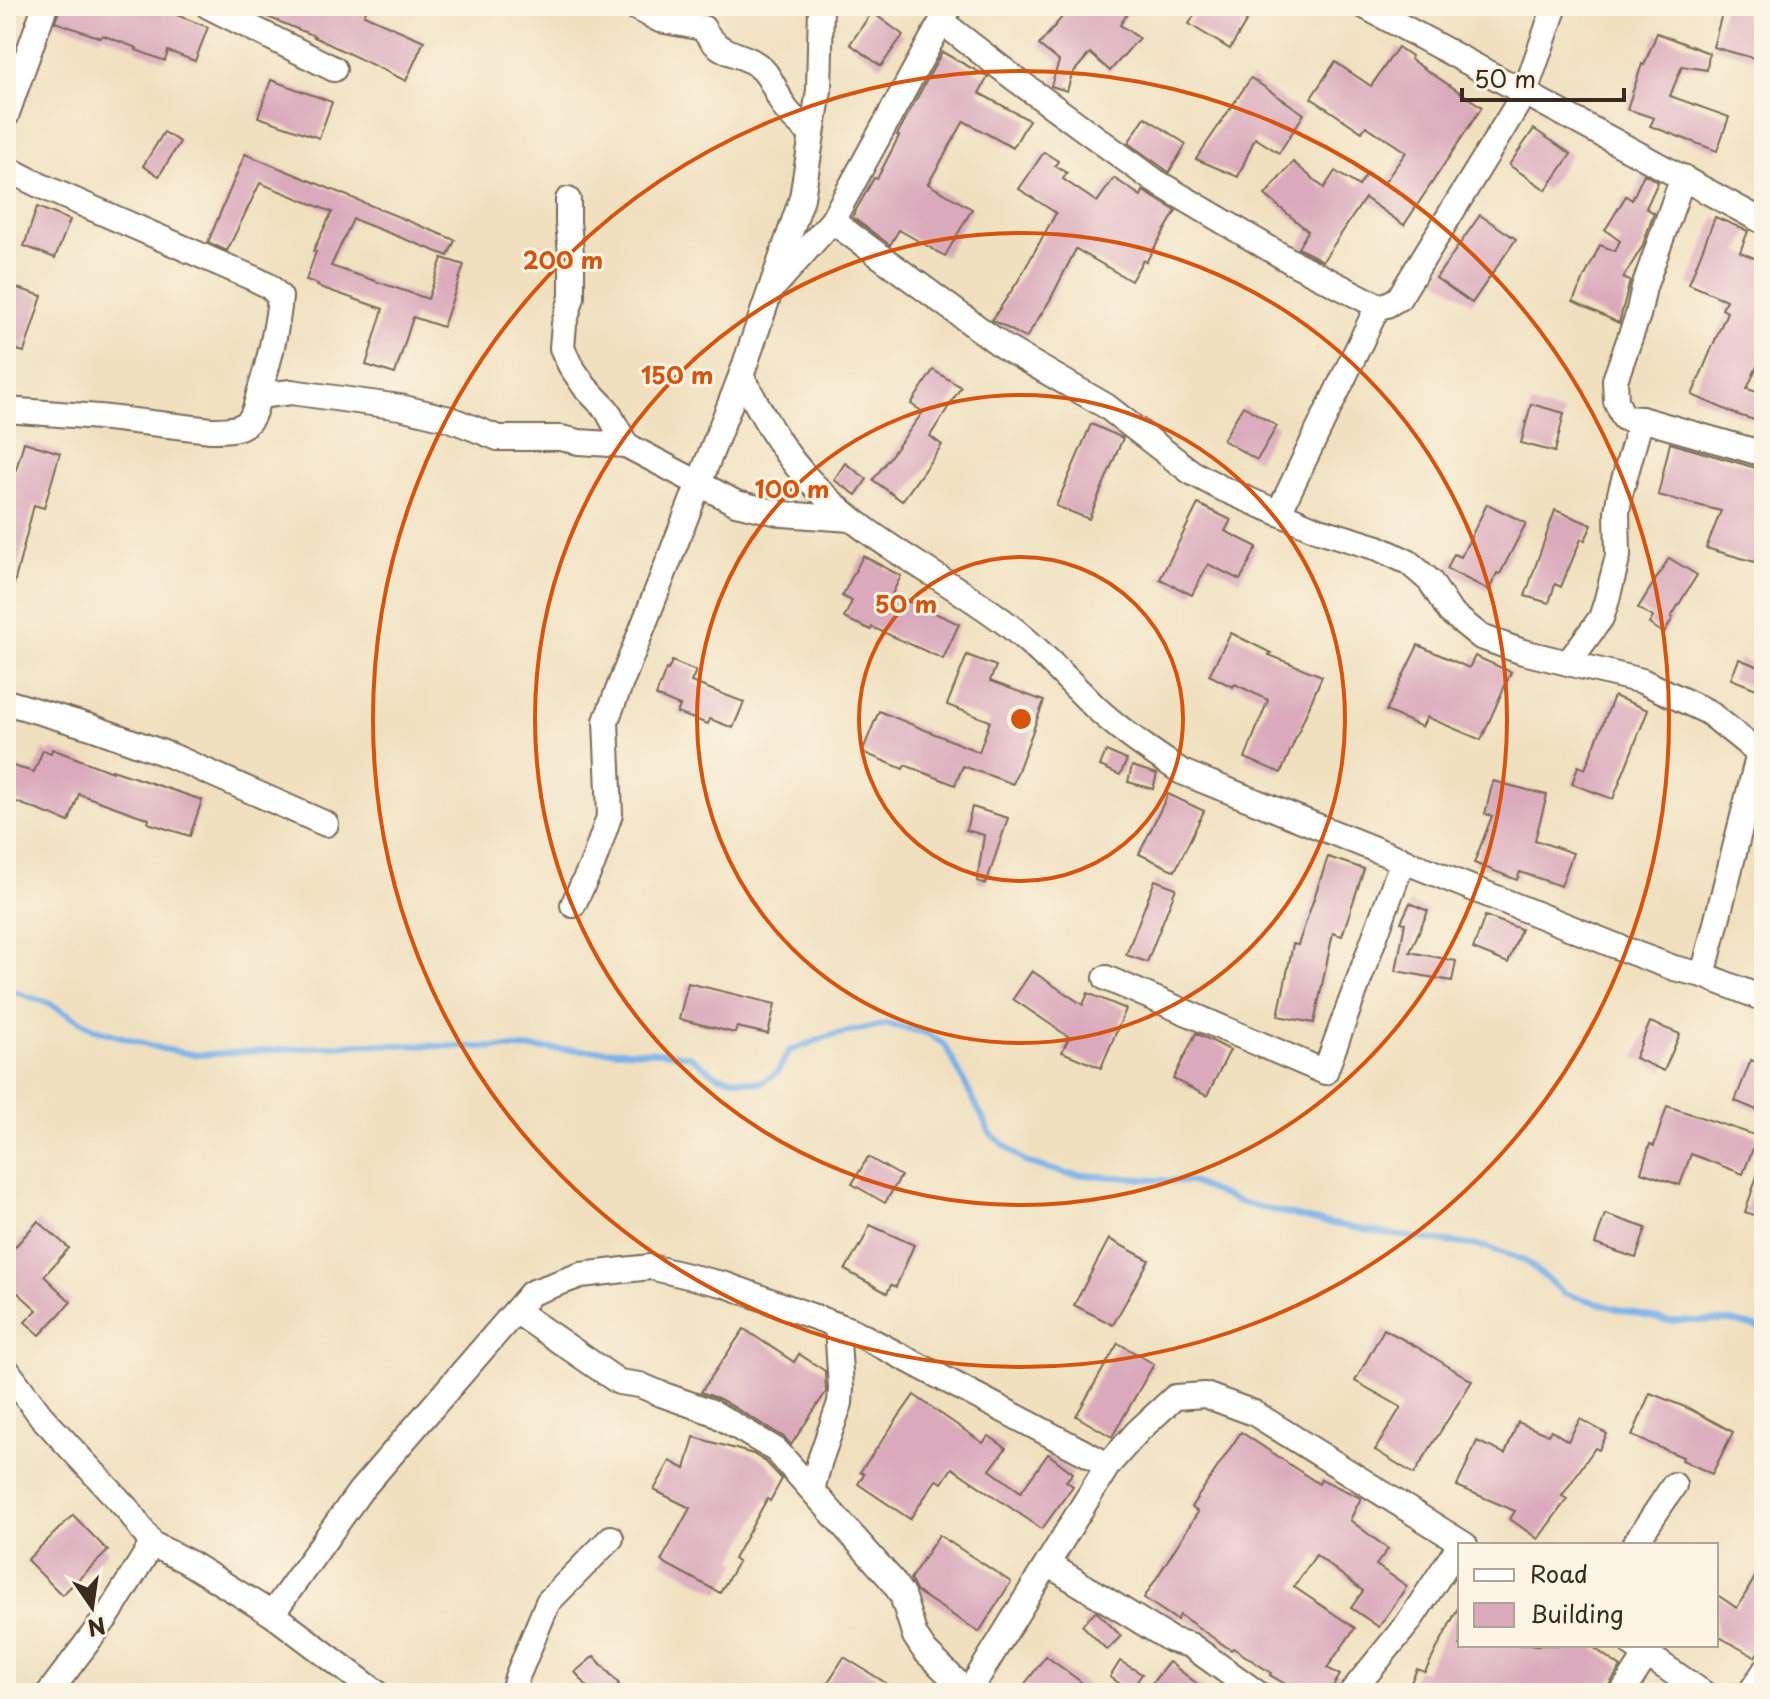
<svg xmlns="http://www.w3.org/2000/svg" width="1770" height="1699" font-family="'Playpen Sans',sans-serif">
  <style>
    .lines { fill: none; stroke-linecap: round; stroke-linejoin: round }
    .stream { stroke: #7ab2e9; stroke-width: 6 }
    .building { fill: #daaabc }
    .street-casing { stroke: #7a6a56; stroke-width: 28 }
    .street { stroke: #fff; stroke-width: 24 }
    .ring { fill: none; stroke: #d7540e; stroke-width: 4 }
    .centre { fill: #d7540e; stroke: #fcf5e5; stroke-width: 4 }
    .ring-label { font-size: 24px; text-anchor: middle; font-weight: bold; fill: #d7540e; stroke: #fcf5e5; stroke-width: 6; stroke-linejoin: round; paint-order: stroke }
  </style>
  <rect width="100%" height="100%" fill="#fcf5e5"/>
  <filter id="ink" filterUnits="userSpaceOnUse"><feTurbulence type="fractalNoise" baseFrequency=".0125" numOctaves="2"/><feDisplacementMap in="SourceGraphic" scale="16" xChannelSelector="R" yChannelSelector="G"/><feConvolveMatrix kernelMatrix="1 2 1 2 8 2 1 2 1" color-interpolation-filters="sRGB"/></filter>
  <filter id="wash" filterUnits="userSpaceOnUse"><feTurbulence type="fractalNoise" baseFrequency=".006" numOctaves="4" result="noise"/><feDisplacementMap in="SourceGraphic" scale="32" xChannelSelector="R" yChannelSelector="G"/><feGaussianBlur stdDeviation="1.8" result="paint"/><feColorMatrix in="noise" values="0 0 0 0 0 0 0 0 0 0 0 0 0 0 0 0 0 1.4 0 .05"/><feComposite in="paint" operator="in"/></filter>
  <g filter="url(#wash)">
    <rect width="100%" height="100%" fill="#f0e0bf"/>
    <g class="lines">
      <polyline class="stream" points="6,989 48,1003 95,1029 163,1049 199,1055 363,1044 659,1052 689,1056 718,1076 760,1083 777,1073 789,1051 829,1036 887,1024 926,1033 945,1045 991,1134 1025,1162 1067,1174 1191,1182 1239,1202 1317,1221 1386,1234 1486,1247 1524,1260 1564,1293 1614,1308 1666,1321 1731,1321 1764,1329"/>
    </g>
    <g id="blocks">
      <g class="building">
        <polygon points="61,6 160,6 172,11 171,13 208,27 195,61 168,51 165,61 136,50 137,48 102,35 101,38 55,22"/>
        <polygon points="368,6 364,15 424,41 406,81 314,37 315,36 243,7"/>
        <polygon points="1071,6 1132,6 1120,25 1139,38 1110,71 1090,53 1072,74 1067,91 1051,86 1059,61 1039,45"/>
        <polygon points="1200,6 1249,6 1242,17 1247,20 1230,49 1189,24"/>
        <polygon points="1724,6 1764,16 1764,61 1713,47"/>
        <polygon points="872,12 903,35 881,66 850,44"/>
        <polygon points="1657,33 1709,53 1707,70 1682,66 1670,96 1729,117 1717,151 1650,126 1654,118 1627,109 1642,64 1644,65"/>
        <polygon points="1398,47 1411,56 1410,59 1482,107 1404,225 1365,198 1323,261 1298,248 1308,231 1265,195 1293,162 1324,188 1335,171 1359,186 1367,173 1384,183 1406,152 1366,126 1362,132 1311,98 1335,62 1371,86"/>
        <polygon points="942,52 988,77 979,93 1029,120 1013,148 964,121 928,184 972,209 945,256 899,230 890,245 852,217 874,178 877,179 899,136 897,135"/>
        <polygon points="1251,78 1304,114 1279,153 1255,138 1238,177 1196,159"/>
        <polygon points="271,80 332,102 319,138 258,117"/>
        <polygon points="1145,117 1186,144 1169,172 1128,143"/>
        <polygon points="1534,129 1571,154 1546,190 1509,165"/>
        <polygon points="164,132 180,142 159,176 143,166"/>
        <polygon points="1044,152 1058,161 1055,166 1067,173 1063,179 1097,202 1114,178 1141,196 1143,191 1176,211 1146,262 1143,260 1131,281 1076,249 1050,300 1026,338 992,320 1018,281 1056,213 1019,189"/>
        <polygon points="245,154 455,240 448,256 353,219 331,266 428,299 442,258 464,265 443,327 413,317 395,374 366,365 383,309 317,286 318,284 306,280 316,252 313,251 332,212 260,183 227,251 208,242"/>
        <polygon points="1644,174 1658,182 1646,208 1654,213 1642,247 1623,278 1630,281 1619,323 1573,301 1600,245 1615,251 1620,241 1605,230 1626,196 1632,200"/>
        <polygon points="37,207 70,220 55,258 24,246"/>
        <polygon points="1480,215 1516,239 1472,303 1436,278"/>
        <polygon points="1715,217 1748,231 1740,252 1764,262 1764,350 1747,389 1764,394 1764,423 1738,415 1692,395 1727,312 1722,309 1726,300 1689,284"/>
        <polygon points="11,286 42,296 24,352 6,347 6,300"/>
        <polygon points="933,370 961,387 930,436 942,445 902,501 873,480 923,412 911,404"/>
        <polygon points="1531,404 1564,413 1555,452 1521,443"/>
        <polygon points="1243,406 1277,426 1257,460 1223,440"/>
        <polygon points="1091,424 1123,438 1089,519 1056,506"/>
        <polygon points="24,442 60,453 44,508 34,505 12,592 6,591 6,504"/>
        <polygon points="1670,443 1763,470 1760,480 1764,482 1764,533 1755,562 1706,548 1721,511 1658,495"/>
        <polygon points="845,463 867,479 856,495 834,480"/>
        <polygon points="1198,504 1231,520 1225,531 1257,547 1240,580 1208,564 1192,595 1160,579"/>
        <polygon points="1487,504 1526,523 1500,574 1497,573 1489,590 1447,569 1454,554 1461,557"/>
        <polygon points="1555,510 1592,525 1585,540 1581,539 1561,587 1555,584 1549,603 1525,596"/>
        <polygon points="863,556 901,576 892,594 959,624 943,659 872,627 871,630 844,618 852,601 842,596"/>
        <polygon points="1669,558 1697,575 1671,617 1673,618 1664,633 1649,624 1653,617 1638,608"/>
        <polygon points="1231,633 1271,653 1269,655 1322,676 1281,773 1245,758 1268,700 1235,684 1233,687 1209,675"/>
        <polygon points="1418,645 1469,668 1475,656 1511,672 1481,740 1427,717 1422,727 1386,711"/>
        <polygon points="967,655 996,666 990,681 1044,701 1013,784 963,766 955,785 905,765 903,769 862,752 879,711 979,752 990,721 947,705"/>
        <polygon points="1739,659 1764,669 1764,692 1731,679"/>
        <polygon points="672,661 696,671 691,682 744,702 733,728 710,719 708,724 677,713 680,706 656,696 666,669 668,670"/>
        <polygon points="1614,696 1648,710 1613,799 1572,784 1578,766 1585,769"/>
        <polygon points="52,749 112,772 112,770 202,800 190,836 148,823 149,819 79,794 69,822 6,798 6,764 34,772 43,750 51,753"/>
        <polygon points="1106,751 1127,760 1120,775 1100,766"/>
        <polygon points="1132,766 1157,774 1153,789 1128,782"/>
        <polygon points="1493,781 1547,795 1535,840 1573,853 1561,886 1520,872 1517,880 1474,863 1492,816 1485,814"/>
        <polygon points="1168,794 1204,811 1175,871 1139,854"/>
        <polygon points="972,807 1008,818 986,884 977,881 984,835 966,830"/>
        <polygon points="1328,857 1364,869 1342,936 1333,933 1314,1023 1278,1016 1293,944 1298,945"/>
        <polygon points="1155,880 1176,888 1147,962 1126,955"/>
        <polygon points="1410,903 1428,911 1410,952 1456,961 1452,981 1396,971 1405,923 1401,922"/>
        <polygon points="1485,916 1521,929 1508,963 1473,949"/>
        <polygon points="1032,971 1083,1005 1088,993 1126,1009 1101,1068 1062,1052 1069,1037 1013,999"/>
        <polygon points="688,983 775,1004 768,1034 737,1027 735,1033 679,1019"/>
        <polygon points="1650,1022 1680,1034 1664,1071 1635,1058"/>
        <polygon points="1196,1033 1230,1050 1207,1096 1173,1079"/>
        <polygon points="1751,1060 1764,1065 1764,1113 1735,1101"/>
        <polygon points="1667,1106 1758,1136 1743,1174 1691,1154 1680,1185 1641,1172 1650,1144 1654,1146"/>
        <polygon points="868,1157 901,1176 885,1203 852,1184"/>
        <polygon points="1761,1164 1764,1164 1764,1218 1745,1212"/>
        <polygon points="1605,1214 1646,1228 1636,1258 1595,1244"/>
        <polygon points="38,1221 69,1248 44,1276 71,1302 40,1335 25,1322 37,1310 6,1282 6,1257"/>
        <polygon points="870,1225 914,1245 896,1287 891,1285 887,1293 845,1270 859,1246 860,1247"/>
        <polygon points="1109,1239 1149,1260 1113,1325 1074,1305"/>
        <polygon points="744,1329 794,1362 799,1354 825,1371 826,1392 791,1445 784,1437 720,1399 701,1392"/>
        <polygon points="1384,1329 1417,1347 1472,1381 1414,1474 1375,1450 1401,1407 1355,1381"/>
        <polygon points="1118,1343 1154,1364 1112,1437 1076,1416"/>
        <polygon points="1650,1393 1690,1409 1733,1432 1712,1474 1682,1460 1683,1457 1632,1436"/>
        <polygon points="914,1395 983,1443 989,1436 1006,1448 990,1470 1021,1492 1048,1454 1073,1473 1066,1481 1073,1486 1042,1529 952,1468 942,1483 936,1480 910,1519 858,1484 864,1474 860,1472"/>
        <polygon points="1580,1419 1607,1434 1599,1450 1595,1448 1562,1496 1567,1499 1538,1539 1510,1519 1515,1511 1457,1486 1477,1441 1505,1454 1518,1422 1548,1435 1551,1430 1568,1441"/>
        <polygon points="1241,1432 1319,1484 1321,1479 1361,1498 1350,1520 1388,1549 1376,1565 1407,1586 1379,1627 1351,1608 1363,1591 1316,1555 1294,1587 1355,1628 1327,1668 1340,1675 1329,1693 1301,1693 1270,1675 1271,1673 1233,1648 1231,1650 1180,1615 1177,1620 1144,1598 1198,1512 1191,1507"/>
        <polygon points="694,1437 753,1454 766,1462 782,1479 770,1501 767,1499 734,1559 738,1562 720,1593 661,1561 690,1508 654,1490 670,1461 685,1469"/>
        <polygon points="73,1515 108,1551 62,1595 27,1560"/>
        <polygon points="939,1535 1011,1582 979,1632 916,1591 910,1579"/>
        <polygon points="1764,1562 1764,1642 1755,1657 1716,1635 1716,1594 1737,1608"/>
        <polygon points="1460,1604 1460,1645 1590,1645 1621,1667 1609,1685 1607,1693 1406,1693 1417,1669 1425,1672"/>
        <polygon points="1096,1611 1121,1636 1107,1650 1082,1625"/>
        <polygon points="594,1656 619,1684 609,1693 593,1693 575,1672"/>
        <polygon points="1046,1656 1096,1693 1035,1693 1024,1685"/>
        <polygon points="844,1657 902,1693 821,1693"/>
        <polygon points="1120,1661 1142,1674 1131,1691 1110,1677"/>
        <polygon points="1169,1662 1209,1693 1144,1693"/>
      </g>
    </g>
  </g>
  <g filter="url(#ink)">
    <use href="#blocks" fill-opacity="0" stroke="#7a6a56" stroke-width="2"/>
    <g class="lines">
      <g class="street-casing">
        <g id="street">
          <polyline points="208,6 334,69"/>
          <path d="M633,6L660,20L703,28C721,60 744,50 763,70C773,80 777,96 785,108C792,118 802,126 812,134"/>
          <polyline points="1364,6 1764,222"/>
          <polyline points="942,22 1014,78 1155,181 1292,262 1378,306 1387,305 1399,298 1525,92 1555,6"/>
          <polyline points="6,116 45,6"/>
          <path d="M6,168L39,185L255,279L269,286L280,297C277,331 269,362 259,394C257,401 255,412 251,418C243,431 224,430 211,430L99,417L6,410"/>
          <polyline points="1683,177 1644,287 1638,315 1615,380 1616,401 1624,418 1641,419 1764,454"/>
          <polyline points="568,200 568,222 572,264 572,297 564,324 562,348 570,365 585,387 607,410 626,445"/>
          <polyline points="832,221 1004,347 1106,406 1191,472 1221,488 1316,529 1378,548 1408,562 1430,581 1450,612 1481,637 1523,652 1642,681 1708,712 1759,753"/>
          <polyline points="776,284 832,221 950,6"/>
          <path d="M741,376C762,413 781,452 811,482C866,541 943,575 1007,624C1039,649 1066,678 1095,707C1122,732 1152,752 1182,772L1631,952L1674,968L1703,975L1764,999"/>
          <polyline points="259,396 291,392 400,407 450,419 498,438 561,438 579,442 626,445 736,503 783,514 850,519"/>
          <polyline points="1279,512 1378,306"/>
          <polyline points="1568,663 1601,618 1606,603 1618,556 1617,512 1620,494 1641,419"/>
          <polyline points="6,702 91,727 172,756 326,824"/>
          <polyline points="573,905 593,863 610,814 606,721 741,376 802,198 819,90 821,6"/>
          <polyline points="1703,975 1759,753 1764,743"/>
          <polyline points="1106,978 1325,1072 1403,860"/>
          <polyline points="516,1311 619,1382 640,1385 661,1394 712,1412 776,1450 892,1580 902,1595 915,1636 925,1651 968,1693"/>
          <polyline points="6,1369 41,1416 129,1511 152,1544 186,1561 272,1614 377,1693"/>
          <polyline points="812,1490 820,1460 840,1403 841,1388 837,1325"/>
          <polyline points="1634,1545 1674,1485"/>
          <polyline points="1048,1564 1171,1640 1190,1645 1257,1693"/>
          <polyline points="272,1614 360,1491 531,1293 581,1275 650,1267 726,1285 853,1331 1108,1465"/>
          <polyline points="1633,1645 1703,1693"/>
          <polyline points="49,1693 108,1615 152,1544"/>
          <polyline points="513,1693 517,1677 548,1602 611,1538"/>
          <polyline points="968,1693 1108,1465 1138,1431 1175,1397 1205,1395 1254,1413 1465,1545"/>
          <polyline points="1351,1693 1408,1623 1461,1543"/>
          <polyline points="1622,1693 1647,1654"/>
          <polyline points="1750,1693 1764,1672"/>
        </g>
      </g>
      <use href="#street" class="street"/>
    </g>
  </g>
  <g class="ring">
    <circle cx="1021" cy="719" r="162"/>
    <circle cx="1021" cy="719" r="324"/>
    <circle cx="1021" cy="719" r="486"/>
    <circle cx="1021" cy="719" r="648"/>
  </g>
  <circle cx="1021" cy="719" r="12" class="centre"/>
  <g class="ring-label">
    <text x="563" y="269">200 m</text>
    <text x="677" y="384">150 m</text>
    <text x="792" y="498">100 m</text>
    <text x="906" y="613">50 m</text>
  </g>
  <rect width="1770" height="1699" fill="none" stroke="#fcf5e5" stroke-width="32"/>
  <rect x="1458" y="1543" width="260" height="104" fill="#fcf5e5" stroke="#afa495" stroke-width="2"/>
  <rect x="1474" y="1569" width="40" height="12" fill="#ffffff" stroke="#afa495" stroke-width="2"/>
  <text x="1530" y="1583" font-size="24" fill="#3b2a1e">Road</text>
  <rect x="1474" y="1603" width="40" height="24" fill="#daaabc" stroke="#afa495" stroke-width="2"/>
  <text x="1530" y="1623" font-size="24" fill="#3b2a1e">Building</text>
  <g transform="translate(92 1607) rotate(167)" stroke="#fcf5e5" stroke-width="6" paint-order="stroke">
  <path d="M0-6L14 30L0 20L-14 30Z" fill="#3b2a1e"/>
  <text y="-12" font-size="22" font-weight="bold" text-anchor="middle" fill="#3b2a1e">N</text>
  </g>
  <path d="M1462 88v12h162v-12" fill="none" stroke="#3b2a1e" stroke-width="4"/>
  <text x="1474" y="88" font-size="24" fill="#3b2a1e" stroke="#fcf5e5" stroke-width="6" paint-order="stroke">50 m</text>
</svg>
